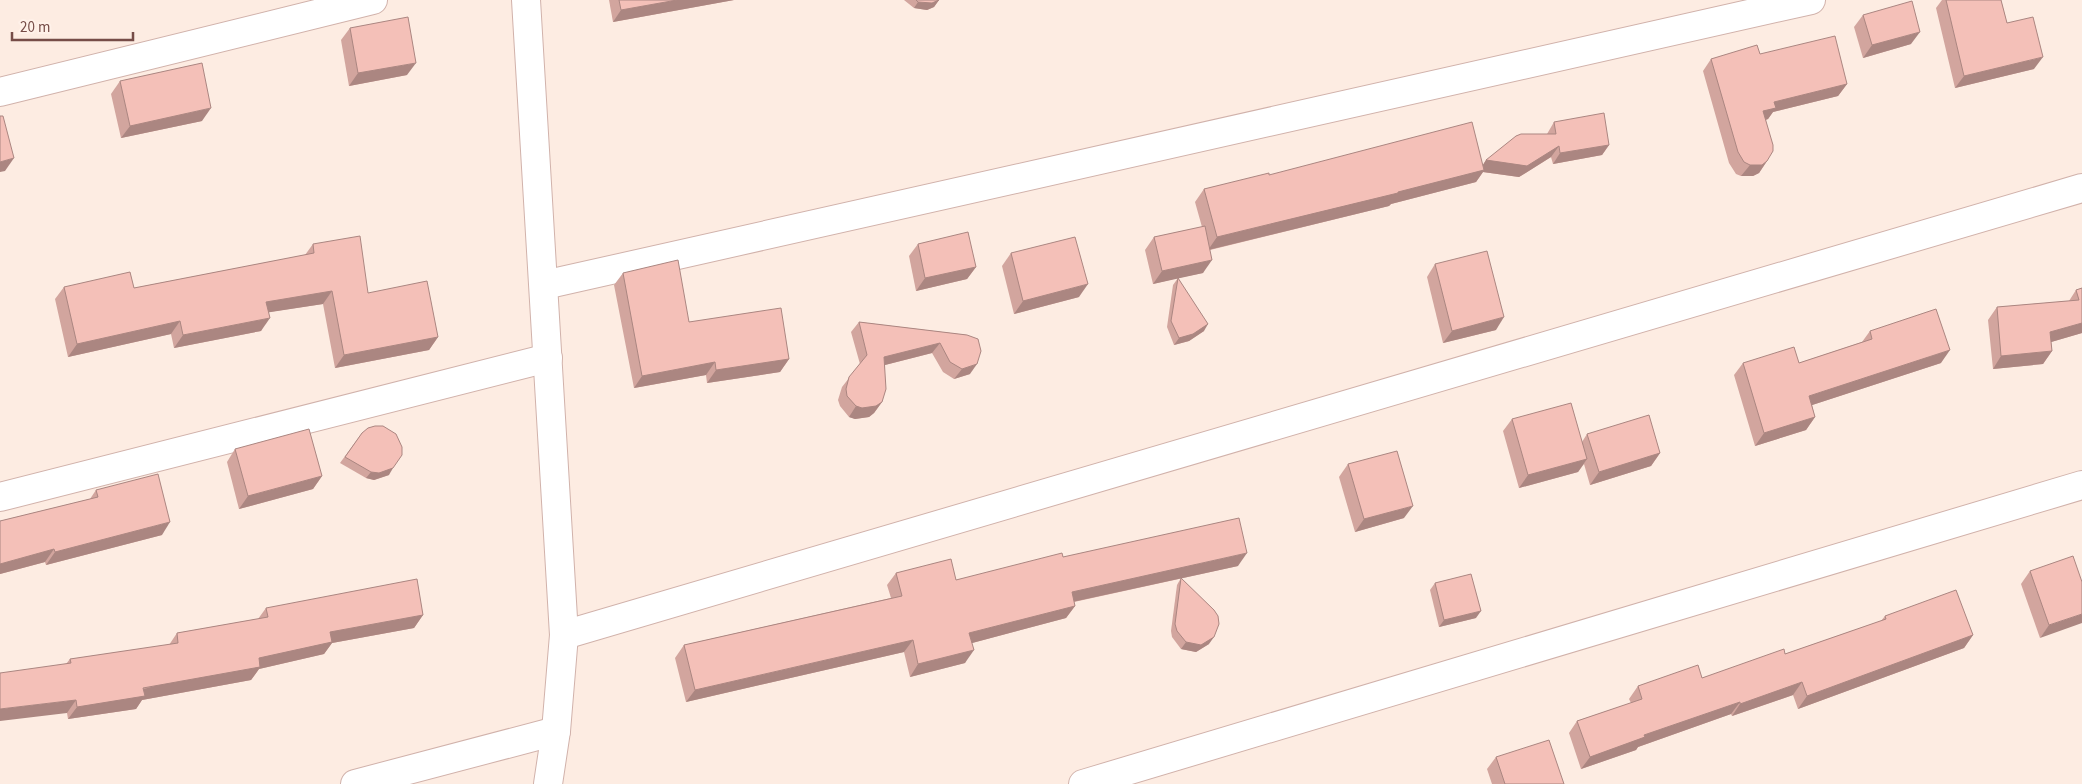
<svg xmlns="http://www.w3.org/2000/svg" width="2082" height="784" font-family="'Source Sans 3',sans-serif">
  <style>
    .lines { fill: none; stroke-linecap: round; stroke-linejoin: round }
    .minor-casing { stroke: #d1b2ab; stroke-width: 30 }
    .minor { stroke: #fff; stroke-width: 28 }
    .wall { fill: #d2a59e }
    .shaded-wall { fill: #ab8681 }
    .building { fill: #f4c0b8; stroke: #ab8681 }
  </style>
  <rect width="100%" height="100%" fill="#fdece2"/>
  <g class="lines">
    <g class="minor-casing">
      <g id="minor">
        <polyline points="526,0 564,635 556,731 548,784"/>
        <polyline points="0,92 373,0"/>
        <polyline points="544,285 1811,0"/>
        <polyline points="0,497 548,358"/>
        <polyline points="564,635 2082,188"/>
        <polyline points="355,784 556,731"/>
        <polyline points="1083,784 2082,485"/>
      </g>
    </g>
    <use href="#minor" class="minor"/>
  </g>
  <g class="wall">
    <polygon points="609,0 734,0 613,22"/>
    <polygon points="904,0 939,0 934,7 927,10 914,8"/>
    <polygon points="1942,0 2001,0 2007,23 2034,69 1955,88 1936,8"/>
    <polygon points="1863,15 1911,44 1863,58 1854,27"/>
    <polygon points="350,28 407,75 349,86 341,40"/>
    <polygon points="1760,54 1847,84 1838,96 1773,112 1768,119 1766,120 1767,161 1759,173 1753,176 1741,176 1736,174 1729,163 1703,71 1711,59"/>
    <polygon points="120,81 202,121 121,138 111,94"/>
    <polygon points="1554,122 1609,145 1602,155 1553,164 1551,157 1519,177 1483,172 1476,182 1391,204 1389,206 1210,250 1203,273 1178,278 1204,331 1189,341 1174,345 1167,327 1173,285 1178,278 1153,284 1145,250 1154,237 1202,227 1195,202 1204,189 1269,175 1483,165 1486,160 1547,134"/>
    <polygon points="313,244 368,293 438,337 429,350 335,368 323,304 269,312 261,331 174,348 171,334 68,357 55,299 64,287 134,288 305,255"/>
    <polygon points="918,244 976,267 967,279 916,291 909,256"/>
    <polygon points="1011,253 1079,297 1014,314 1002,266"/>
    <polygon points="1435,264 1496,330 1443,343 1427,277"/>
    <polygon points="623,273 689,322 789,359 780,372 707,383 706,375 634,388 614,285"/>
    <polygon points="2082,288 2082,333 2051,342 2052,351 2043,364 1993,369 1988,320 1997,307 2069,301 2076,290"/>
    <polygon points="859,322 967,335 970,374 954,379 943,372 932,353 885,365 882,402 874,413 869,417 855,419 849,417 840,406 838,400 842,387 860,364 851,332"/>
    <polygon points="1870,331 1941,363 1812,405 1815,417 1806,430 1755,446 1734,375 1743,363 1799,363 1862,342"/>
    <polygon points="1512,419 1582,442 1587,434 1660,453 1651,466 1590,485 1584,464 1578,472 1519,488 1503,431"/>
    <polygon points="362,433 389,475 374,480 366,478 340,463"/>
    <polygon points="235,449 322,476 313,489 239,509 227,462"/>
    <polygon points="1348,464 1404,518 1355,532 1339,477"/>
    <polygon points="96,490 162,535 46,565 45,562 0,574 0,521 90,499"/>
    <polygon points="1063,557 1238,566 1074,602 1075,606 1066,618 972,643 965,663 910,677 904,652 686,702 675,658 684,645 891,598 887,585 896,573 956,580"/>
    <polygon points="2030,571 2082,582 2040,638 2021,584"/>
    <polygon points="1181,578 1209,644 1196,652 1181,649 1172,637 1171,631 1177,585"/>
    <polygon points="1435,583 1476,618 1439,627 1430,590"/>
    <polygon points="266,608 423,615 414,628 332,643 324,654 259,669 251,680 142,700 136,709 68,719 67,713 66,664 70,659 169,645 177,633 258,619"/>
    <polygon points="1885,616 1973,635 1964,648 1798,709 1793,695 1732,716 1731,714 1638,747 1636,750 1581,769 1569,733 1577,721 1631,703 1629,699 1638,686 1702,678 1785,654 1881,621"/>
    <polygon points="1496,757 1564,784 1492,784 1487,769"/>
  </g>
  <g class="shaded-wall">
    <polygon points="677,0 734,0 613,22 621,10"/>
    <polygon points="939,0 934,7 927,10 914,8 918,2 932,3"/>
    <polygon points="1920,32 1911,44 1863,58 1872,45"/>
    <polygon points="2043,57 2034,69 1955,88 1964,76"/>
    <polygon points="416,63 407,75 349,86 358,73"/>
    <polygon points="1847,84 1838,96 1773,112 1768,119 1755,123 1763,111 1774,102"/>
    <polygon points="211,108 202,121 121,138 130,126"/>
    <polygon points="1609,145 1602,155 1553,164 1560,153"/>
    <polygon points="1559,146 1551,157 1519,177 1483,172 1476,182 1391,204 1389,206 1208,250 1217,237 1479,171 1486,160"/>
    <polygon points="14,158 5,171 0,172 0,162"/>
    <polygon points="1767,161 1759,173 1753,176 1741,176 1750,165"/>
    <polygon points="1212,260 1203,273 1153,284 1162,271"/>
    <polygon points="976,267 967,279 916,291 925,278"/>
    <polygon points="1088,284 1079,297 1014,314 1023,301"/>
    <polygon points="332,291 323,304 258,314 266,302"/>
    <polygon points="1504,317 1496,330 1443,343 1452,331"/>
    <polygon points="270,318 261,331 174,348 183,335"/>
    <polygon points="180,321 171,334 68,357 77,344"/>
    <polygon points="2082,323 2082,333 2041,345 2050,332"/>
    <polygon points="1208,324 1204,331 1189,341 1174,345 1179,338"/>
    <polygon points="438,337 429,350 335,368 344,355"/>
    <polygon points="940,343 932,353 877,367 884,357"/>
    <polygon points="1950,350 1941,363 1800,409 1809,396"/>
    <polygon points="2052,351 2043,364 1993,369 2001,356"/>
    <polygon points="789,359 780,372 707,383 716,370"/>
    <polygon points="715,362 706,375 634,388 642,376"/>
    <polygon points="977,364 970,374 954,379 962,369"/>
    <polygon points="882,402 874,413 869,417 855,419 849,417 856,406"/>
    <polygon points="1815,417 1806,430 1755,446 1764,433"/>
    <polygon points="1660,453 1651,466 1590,485 1599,472"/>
    <polygon points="1587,459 1578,472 1519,488 1528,475"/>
    <polygon points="393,468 389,475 374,480 366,478 371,472"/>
    <polygon points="322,476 313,489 239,509 248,496"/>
    <polygon points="1413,506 1404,518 1355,532 1364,519"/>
    <polygon points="170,522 162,535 46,565 55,552"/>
    <polygon points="54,549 45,562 0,574 0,564"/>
    <polygon points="1247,553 1238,566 1063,604 1072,592"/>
    <polygon points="1075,606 1066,618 961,646 969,633"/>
    <polygon points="1481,611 1476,618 1439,627 1444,620"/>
    <polygon points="2082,614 2082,623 2040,638 2049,625"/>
    <polygon points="423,615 414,628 332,643 324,654 259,669 251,680 142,700 136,709 68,719 77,707 259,658 330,632"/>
    <polygon points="1973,635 1964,648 1798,709 1807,696"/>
    <polygon points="1214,637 1209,644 1196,652 1181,649 1186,642"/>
    <polygon points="913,640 904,652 686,702 695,690"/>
    <polygon points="974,650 965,663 910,677 918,664"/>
    <polygon points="1802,682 1793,695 1732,716 1740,704"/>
    <polygon points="76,700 67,713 0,721 0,709"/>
    <polygon points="1740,702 1731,714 1638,747 1636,750 1581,769 1590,757 1644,735"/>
  </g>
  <g class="building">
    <polygon points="619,0 677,0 621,10"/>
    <polygon points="916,0 939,0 932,3 918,2"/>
    <polygon points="1946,0 2001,0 2007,23 2033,17 2043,57 1964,76"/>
    <polygon points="1912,1 1920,32 1872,45 1863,15"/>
    <polygon points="408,17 416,63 358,73 350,28"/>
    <polygon points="1835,36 1847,84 1774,102 1776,108 1763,111 1773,145 1773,151 1767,161 1762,165 1750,165 1744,162 1738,152 1711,59 1757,45 1760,54"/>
    <polygon points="202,63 211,108 130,126 120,81"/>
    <polygon points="1604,113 1609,145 1560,153 1559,146 1527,166 1486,160 1516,136 1521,134 1556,134 1554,122"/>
    <polygon points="0,116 3,116 14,158 0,162"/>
    <polygon points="1472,122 1484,170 1398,192 1398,193 1217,237 1204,189 1269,173 1269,175"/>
    <polygon points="1205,226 1212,260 1162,271 1154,237"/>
    <polygon points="968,232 976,267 925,278 918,244"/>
    <polygon points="360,236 368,293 427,281 438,337 344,355 332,291 266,302 270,318 183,335 180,321 77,344 64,287 130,272 134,288 314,253 313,244"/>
    <polygon points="1075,237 1088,284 1023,301 1011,253"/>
    <polygon points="1487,251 1504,317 1452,331 1435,264"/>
    <polygon points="678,260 689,322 781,308 789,359 716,370 715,362 642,376 623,273"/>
    <polygon points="1178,278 1208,324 1193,334 1179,338 1171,321"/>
    <polygon points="2082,288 2082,323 2050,332 2052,351 2001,356 1997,307 2079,300 2076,290"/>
    <polygon points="1936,309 1950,350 1809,396 1815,417 1764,433 1743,363 1794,347 1799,363 1872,339 1870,331"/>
    <polygon points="859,322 967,335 978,339 981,351 977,364 962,369 950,362 940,343 884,357 886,389 882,402 876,406 862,408 856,406 847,396 846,389 849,377 867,355"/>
    <polygon points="1571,403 1587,459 1528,475 1512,419"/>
    <polygon points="1649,415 1660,453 1599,472 1587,434"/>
    <polygon points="375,426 383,426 396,434 402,447 402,455 393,468 379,473 371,472 345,457 362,433 368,428"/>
    <polygon points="309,429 322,476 248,496 235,449"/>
    <polygon points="1397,451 1413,506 1364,519 1348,464"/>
    <polygon points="158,474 170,522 55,552 54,549 0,564 0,521 98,497 96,490"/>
    <polygon points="1239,518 1247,553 1072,592 1075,606 969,633 974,650 918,664 913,640 695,690 684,645 902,596 896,573 951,559 956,580 1062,553 1063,557"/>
    <polygon points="2073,556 2082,582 2082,614 2049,625 2030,571"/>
    <polygon points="1471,574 1481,611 1444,620 1435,583"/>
    <polygon points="1181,578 1214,610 1218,616 1219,624 1214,637 1201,645 1186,642 1177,631 1175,624"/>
    <polygon points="417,579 423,615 330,632 332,642 259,658 260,667 143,688 145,696 77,707 76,700 0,709 0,673 71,663 70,659 178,643 177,633 268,617 266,608"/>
    <polygon points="1956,590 1973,635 1807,696 1802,682 1740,704 1740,702 1644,735 1645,737 1590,757 1577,721 1642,699 1638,686 1698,665 1702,678 1784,649 1785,654 1886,619 1885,616"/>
    <polygon points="1549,740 1564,784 1505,784 1496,757"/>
  </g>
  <path d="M12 32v8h121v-8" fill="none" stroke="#764c47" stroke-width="2.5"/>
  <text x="20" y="32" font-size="15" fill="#764c47" stroke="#fff1e9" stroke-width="4" paint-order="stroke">20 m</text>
</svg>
